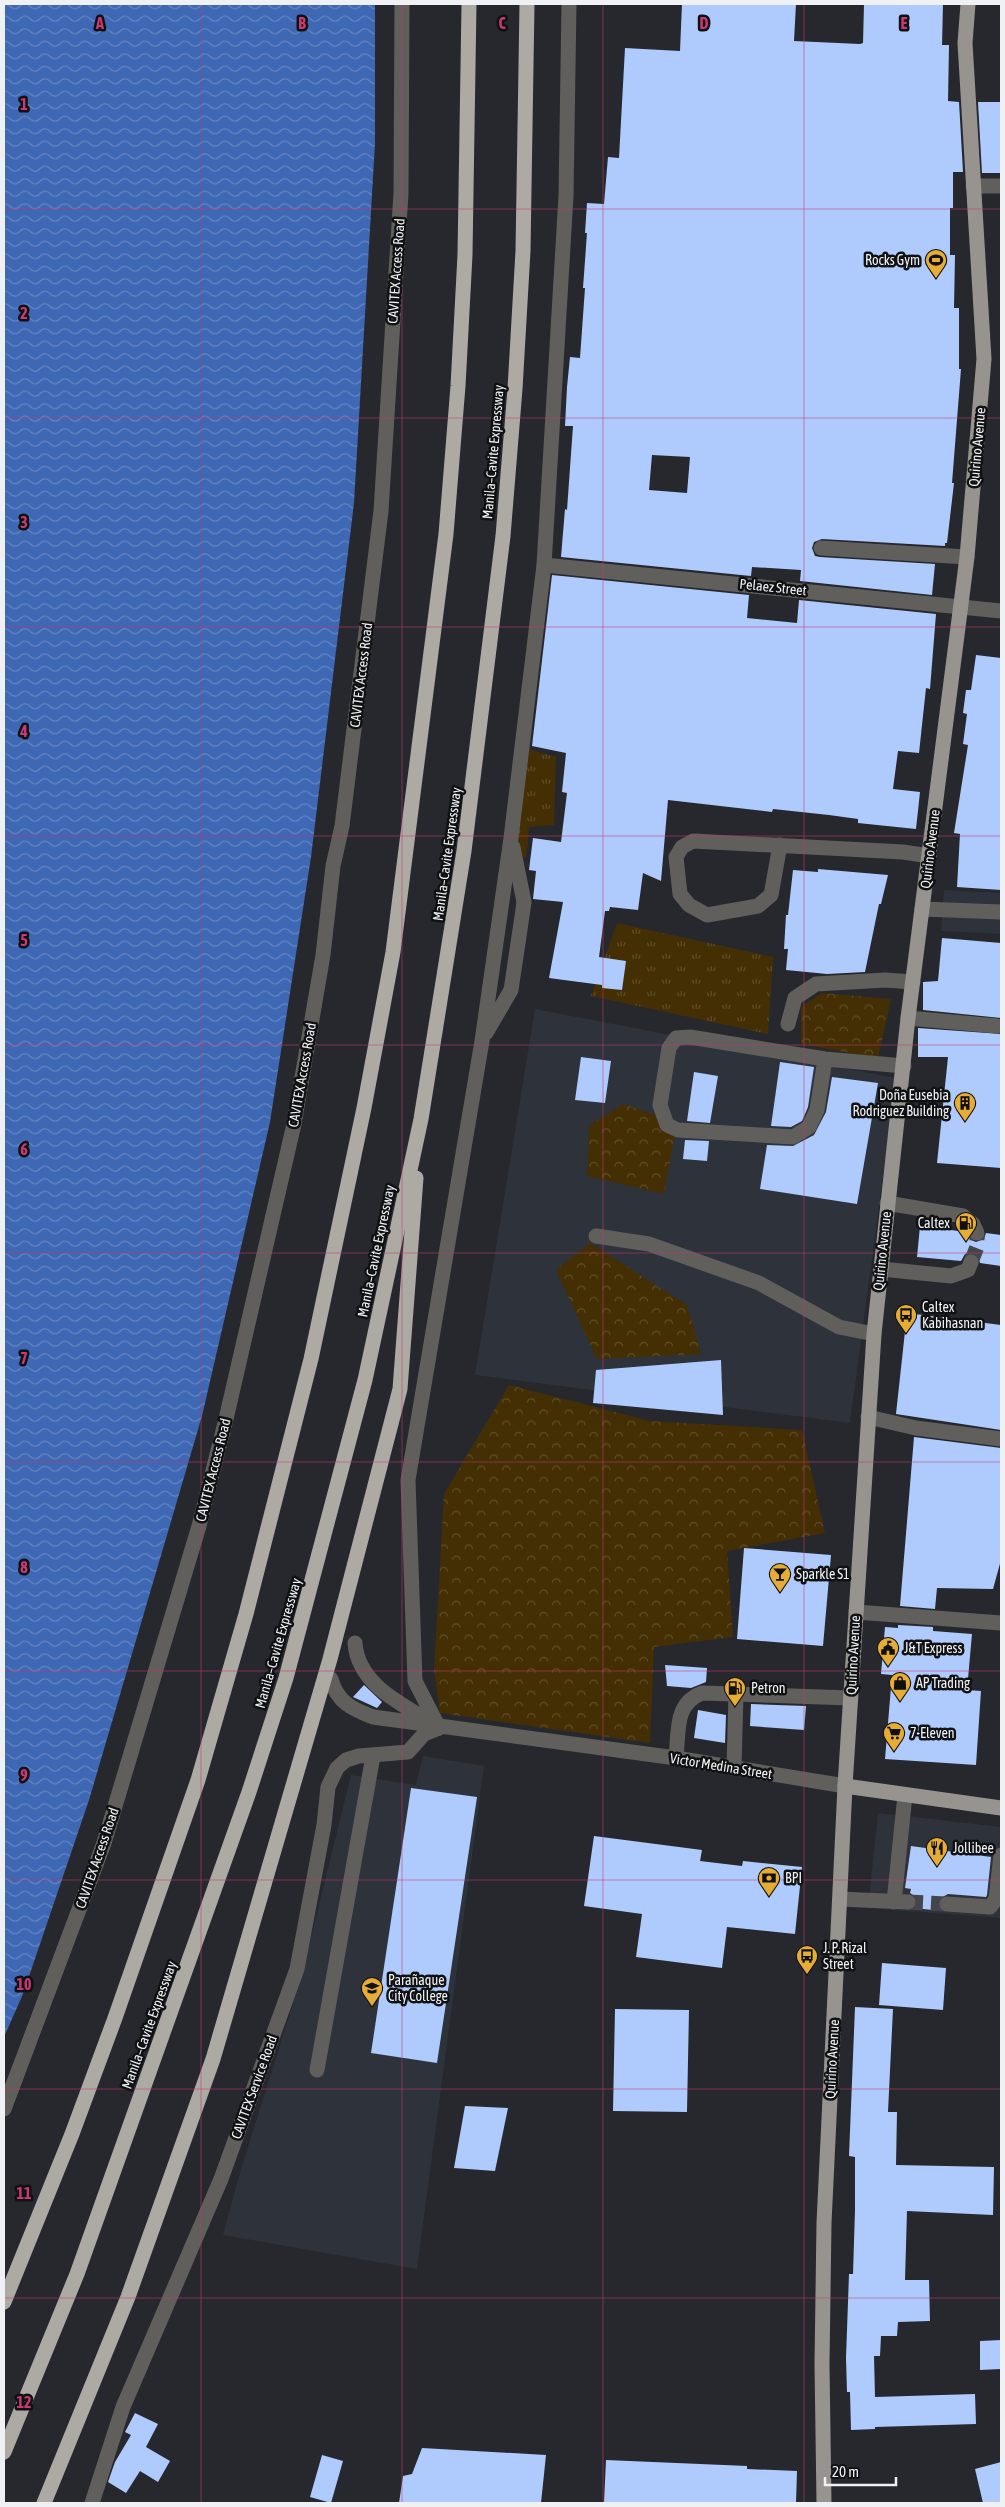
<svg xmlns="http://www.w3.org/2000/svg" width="1005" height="2507" font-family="'Asap Condensed',sans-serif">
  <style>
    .built { fill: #2d323b }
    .grass { fill: url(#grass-tufts) }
    .forest { fill: url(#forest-crowns) }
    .water { fill: url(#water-waves) }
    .building { fill: #afcbfe; fill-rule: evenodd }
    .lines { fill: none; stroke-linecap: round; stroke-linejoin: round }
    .minor-tunnel { stroke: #44464b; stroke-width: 15; stroke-dasharray: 15 8; stroke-linecap: butt }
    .minor { stroke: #605f5c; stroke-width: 15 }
    .major { stroke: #979490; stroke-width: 15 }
    .highway { stroke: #adaaa4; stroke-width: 15 }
    .grid { fill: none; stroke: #c93972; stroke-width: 1; stroke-opacity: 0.55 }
    .labels { text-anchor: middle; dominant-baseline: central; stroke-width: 5; stroke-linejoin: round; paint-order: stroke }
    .poi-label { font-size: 14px; fill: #eff1f4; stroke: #101113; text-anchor: start }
    .street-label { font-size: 14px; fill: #eff1f4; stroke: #101113 }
    .grid-label { font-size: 16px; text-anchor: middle; font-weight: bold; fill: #c93972; stroke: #101113; stroke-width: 5; stroke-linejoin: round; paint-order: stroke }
  </style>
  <defs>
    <pattern id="grass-tufts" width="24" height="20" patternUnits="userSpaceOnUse" patternTransform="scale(1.25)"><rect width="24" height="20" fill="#432f03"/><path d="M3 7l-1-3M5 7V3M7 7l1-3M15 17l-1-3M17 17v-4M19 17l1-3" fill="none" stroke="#5e4e28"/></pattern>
    <pattern id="forest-crowns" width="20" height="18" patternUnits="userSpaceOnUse" patternTransform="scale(1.25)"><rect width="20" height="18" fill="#432f03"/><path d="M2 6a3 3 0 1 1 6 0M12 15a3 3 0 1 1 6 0" fill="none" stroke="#5e4e28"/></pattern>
    <pattern id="water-waves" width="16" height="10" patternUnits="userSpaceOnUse" patternTransform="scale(1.25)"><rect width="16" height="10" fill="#3e67b4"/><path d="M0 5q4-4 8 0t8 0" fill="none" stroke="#6485c2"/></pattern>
  </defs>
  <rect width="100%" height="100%" fill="#26282d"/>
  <g class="built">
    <polygon points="944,890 1001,893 1001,934 941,931"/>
    <polygon points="535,1009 896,1078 850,1423 475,1375"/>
    <polygon points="423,1756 484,1766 417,2269 223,2235 240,2172 300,1982 351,1775 416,1785"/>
    <polygon points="878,1813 1001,1827 1001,1918 868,1908"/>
  </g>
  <g class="grass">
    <polygon points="524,748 556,757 554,825 529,827 526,857 517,855"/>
    <polygon points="617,923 773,957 768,1034 591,996"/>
  </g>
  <g class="forest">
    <polygon points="822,993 891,999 878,1058 801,1044 801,1007"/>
    <polygon points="623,1104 677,1122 664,1194 587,1176 589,1126"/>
    <polygon points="590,1243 687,1305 701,1354 597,1359 556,1270"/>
    <polygon points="509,1385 650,1421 802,1430 825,1533 727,1551 733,1637 654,1647 650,1743 440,1713 434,1670 444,1494"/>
  </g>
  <polygon class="water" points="4,4 375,4 375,143 354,503 311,857 270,1122 202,1416 89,1800 23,1994 4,2037"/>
  <g class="building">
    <path d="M682,4H796L794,41L860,44L863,43L864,4H943L942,45H949L948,101L959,102L963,172H953V208H950V255H955L954,308H959V369H961L952,483H954L947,543H945V546L822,539L814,542L812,548L815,556L820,557L935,564L932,595L800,581L801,570L752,567L751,576L561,557L565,509L567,510L573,426H565L567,387L570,357L580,358L585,288H583L587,233H585L587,203L604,204L608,157L619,158L625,48L680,51ZM652,455L690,457L687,493L649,490Z"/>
    <polygon points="978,102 1001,102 1001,173 982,173"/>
    <polygon points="552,575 749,595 747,618 797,623 799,600 936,614 930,689 926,688 919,753 898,751 893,789 920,792 916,829 858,823 858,819 829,815 773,809 772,812 668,800 661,881 643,873 638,910 610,907 609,911 605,911 599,957 626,961 622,990 602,988 602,985 549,978 563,902 533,899 536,871 529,870 533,838 561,842 567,793 562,792 566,753 532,746"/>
    <polygon points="976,655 1001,658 1001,890 957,887 960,834 954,833 968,745 963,744 967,714 963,713 966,690 971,690"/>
    <polygon points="818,869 888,875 881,904 879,904 865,972 827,974 786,970 788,949 784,949 786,915 788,915 793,870 818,872"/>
    <polygon points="942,938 1001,943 1001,1018 923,1010 923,982 938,981"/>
    <polygon points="918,1028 1001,1034 1001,1168 937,1163 948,1057 918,1057"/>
    <polygon points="581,1057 611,1061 605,1103 575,1100"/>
    <polygon points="780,1062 814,1067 808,1107 802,1121 791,1127 771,1126"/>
    <polygon points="694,1072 718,1076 710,1123 687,1121"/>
    <polygon points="832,1077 878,1083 857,1204 760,1189 767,1145 793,1146 814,1135 826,1112"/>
    <polygon points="685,1140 709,1141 707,1161 683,1159"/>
    <polygon points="920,1226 966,1232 971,1240 976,1242 984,1239 986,1233 1001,1235 1001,1266 980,1263 978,1256 974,1253 965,1254 961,1261 917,1257"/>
    <polygon points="907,1313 1001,1325 1001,1430 896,1414"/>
    <polygon points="721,1360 723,1415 593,1403 596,1370"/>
    <polygon points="914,1437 1001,1448 1001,1560 993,1589 937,1588 935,1609 900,1606"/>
    <polygon points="744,1548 831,1555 823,1646 737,1639"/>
    <polygon points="898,1625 933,1627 933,1631 972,1634 967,1690 981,1691 976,1765 885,1759 892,1675 881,1674 885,1627 898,1628"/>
    <polygon points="665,1665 707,1668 706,1682 691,1688 667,1686"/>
    <polygon points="364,1685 382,1702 377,1708 353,1697"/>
    <polygon points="751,1704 806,1706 804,1730 750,1726"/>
    <polygon points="698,1710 726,1715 725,1743 694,1738"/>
    <polygon points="411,1788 477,1797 437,2063 371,2053"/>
    <polygon points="594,1836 702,1850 700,1861 742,1866 743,1861 802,1867 795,1934 727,1927 722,1968 636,1957 642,1914 584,1906"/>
    <polygon points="911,1846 991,1857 987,1895 986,1897 948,1894 939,1899 938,1904 941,1911 915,1908 916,1897 910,1893 911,1889 905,1888"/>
    <polygon points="882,1963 946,1968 943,2010 879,2005"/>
    <polygon points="855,2007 893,2009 888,2112 897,2112 896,2165 994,2167 993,2215 907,2211 905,2280 929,2280 930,2321 898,2322 897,2336 881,2336 880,2356 874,2356 875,2397 975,2394 976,2424 875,2427 875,2429 851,2430 850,2392 847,2392 846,2358 849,2274 853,2274 855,2210 855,2157 849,2156"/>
    <polygon points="615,2009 689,2010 687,2112 613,2111"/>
    <polygon points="465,2106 508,2108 495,2171 454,2168"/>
    <polygon points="1001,2340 1001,2369 980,2370 980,2341"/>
    <polygon points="135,2413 158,2424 146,2447 170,2461 158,2482 140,2471 126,2493 108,2482 115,2462 131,2435 125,2432"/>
    <polygon points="422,2448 546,2455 541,2503 399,2503 403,2476 412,2474"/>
    <polygon points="322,2455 343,2461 331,2503 310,2497"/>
    <polygon points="606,2460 747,2466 747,2469 797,2471 796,2503 604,2503"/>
    <polygon points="1001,2462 1001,2503 983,2503 975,2469"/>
  </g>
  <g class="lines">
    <g class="minor-tunnel">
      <polyline points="971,1262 977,1247 977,1233"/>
      <polyline points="908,1902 947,1904"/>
    </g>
    <g class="minor">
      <polyline points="973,186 1001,186"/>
      <polyline points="821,548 967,557"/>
      <polyline points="544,565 1001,611"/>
      <polyline points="780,845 771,895 758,906 707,915 689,905 680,894 676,857 682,847 693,841 903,852 929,856"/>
      <polyline points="922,909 1001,912"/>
      <polyline points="908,1018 997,1026"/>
      <polyline points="788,1024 795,998 816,984 885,980 913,982"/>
      <polyline points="486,1033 511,990 521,923 524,902 513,847"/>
      <polyline points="825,1059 817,1110 809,1127 793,1137 678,1130 667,1125 660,1105 669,1048 676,1038 690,1037 825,1059 904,1066"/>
      <polyline points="887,1203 963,1216 973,1224 977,1233"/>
      <polyline points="596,1236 649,1244 759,1283 839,1327 874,1334"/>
      <polyline points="881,1269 951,1276 968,1270 971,1262"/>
      <polyline points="868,1417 916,1428 1001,1439"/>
      <polyline points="856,1612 1001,1623"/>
      <path d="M355,1643C358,1685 402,1704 434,1724"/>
      <path d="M331,1679C337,1702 352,1709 373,1717L676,1758L845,1786"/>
      <polyline points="439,1728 415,1681 408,1480 482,1041 511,838 544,565 566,196 569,4"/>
      <path d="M676,1758C679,1731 674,1704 702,1693L851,1698"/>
      <polyline points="734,1768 736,1694"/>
      <polyline points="840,1899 908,1902"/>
      <polyline points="894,1902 905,1795"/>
      <polyline points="947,1904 990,1907 996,1899 1001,1855"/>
      <polyline points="317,2070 373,1756"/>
      <polyline points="4,2109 104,1843 199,1526 226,1419 294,1124 323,955 333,866 342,826 381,511 401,193 402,4"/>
      <polyline points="92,2503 123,2407 221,2179 297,1969 324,1825 328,1787 337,1768 346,1760 359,1756 408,1752 424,1734 439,1728"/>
    </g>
    <g class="major">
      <polyline points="845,1786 1001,1808"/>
      <polyline points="824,2503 822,2364 824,2223 845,1786 874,1334 908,1018 967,557 984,359 965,43 968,4"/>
    </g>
    <g class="highway">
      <polyline points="4,2302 72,2134 115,2018 198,1780 246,1614 311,1359 364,1108 393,952 446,534 458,386 465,255 469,4"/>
      <polyline points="4,2452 77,2274 249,1792 286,1678 365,1380 421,1119 464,851 503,536 515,389 523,251 527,4"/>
      <polyline points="44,2503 128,2297 213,2059 330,1659 400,1389 416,1178"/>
    </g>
  </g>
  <path class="grid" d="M201,4V2503M402,4V2503M603,4V2503M804,4V2503M4,209H1001M4,418H1001M4,627H1001M4,836H1001M4,1045H1001M4,1253H1001M4,1462H1001M4,1671H1001M4,1880H1001M4,2089H1001M4,2298H1001"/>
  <defs>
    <g id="stadium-pin" transform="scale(1.125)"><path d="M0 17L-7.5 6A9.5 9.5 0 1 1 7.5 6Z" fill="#e6ac36" stroke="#101113"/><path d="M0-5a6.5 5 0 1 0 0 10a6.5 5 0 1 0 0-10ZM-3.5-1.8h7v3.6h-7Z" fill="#111"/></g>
    <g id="building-pin" transform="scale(1.125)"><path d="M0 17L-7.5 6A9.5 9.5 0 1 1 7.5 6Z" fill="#e6ac36" stroke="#101113"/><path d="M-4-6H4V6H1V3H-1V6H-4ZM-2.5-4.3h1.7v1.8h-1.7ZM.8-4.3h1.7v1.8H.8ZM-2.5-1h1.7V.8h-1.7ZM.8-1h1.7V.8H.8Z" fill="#111"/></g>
    <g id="fuel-pin" transform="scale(1.125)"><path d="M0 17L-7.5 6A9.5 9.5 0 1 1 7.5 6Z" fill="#e6ac36" stroke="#101113"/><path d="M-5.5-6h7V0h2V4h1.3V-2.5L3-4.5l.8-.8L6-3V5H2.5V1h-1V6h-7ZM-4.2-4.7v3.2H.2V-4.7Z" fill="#111"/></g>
    <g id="bus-pin" transform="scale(1.125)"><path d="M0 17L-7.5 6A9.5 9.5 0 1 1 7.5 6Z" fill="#e6ac36" stroke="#101113"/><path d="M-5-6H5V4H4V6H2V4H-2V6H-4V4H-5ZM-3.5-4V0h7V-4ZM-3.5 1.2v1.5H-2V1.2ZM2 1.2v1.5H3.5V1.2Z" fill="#111"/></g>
    <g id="bar-pin" transform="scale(1.125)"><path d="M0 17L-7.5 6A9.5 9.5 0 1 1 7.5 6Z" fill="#e6ac36" stroke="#101113"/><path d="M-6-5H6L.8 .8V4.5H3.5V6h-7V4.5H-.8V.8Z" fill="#111"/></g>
    <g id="civic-pin" transform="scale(1.125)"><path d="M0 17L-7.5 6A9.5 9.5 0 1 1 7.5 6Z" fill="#e6ac36" stroke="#101113"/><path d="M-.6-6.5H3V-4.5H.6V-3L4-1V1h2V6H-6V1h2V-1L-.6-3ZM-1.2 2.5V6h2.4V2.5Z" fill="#111"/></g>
    <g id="shop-pin" transform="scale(1.125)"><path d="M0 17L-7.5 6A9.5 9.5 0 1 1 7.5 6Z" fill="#e6ac36" stroke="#101113"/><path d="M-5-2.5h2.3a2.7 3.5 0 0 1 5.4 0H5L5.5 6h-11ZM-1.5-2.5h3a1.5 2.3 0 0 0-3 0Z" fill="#111"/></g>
    <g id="supermarket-pin" transform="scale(1.125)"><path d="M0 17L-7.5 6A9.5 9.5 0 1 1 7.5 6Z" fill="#e6ac36" stroke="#101113"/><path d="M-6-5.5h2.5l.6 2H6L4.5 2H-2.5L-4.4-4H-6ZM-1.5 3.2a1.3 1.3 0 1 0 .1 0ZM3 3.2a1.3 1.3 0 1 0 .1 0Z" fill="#111"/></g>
    <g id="restaurant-pin" transform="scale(1.125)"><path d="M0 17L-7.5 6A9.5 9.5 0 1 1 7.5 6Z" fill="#e6ac36" stroke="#101113"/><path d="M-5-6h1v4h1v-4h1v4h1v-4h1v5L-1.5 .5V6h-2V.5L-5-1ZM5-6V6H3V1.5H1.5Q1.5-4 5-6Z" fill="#111"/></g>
    <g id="bank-pin" transform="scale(1.125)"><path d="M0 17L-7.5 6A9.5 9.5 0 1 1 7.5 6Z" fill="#e6ac36" stroke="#101113"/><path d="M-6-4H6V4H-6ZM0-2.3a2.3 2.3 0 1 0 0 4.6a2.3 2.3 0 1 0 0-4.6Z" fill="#111"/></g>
    <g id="university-pin" transform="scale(1.125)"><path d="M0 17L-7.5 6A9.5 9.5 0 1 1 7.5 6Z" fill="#e6ac36" stroke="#101113"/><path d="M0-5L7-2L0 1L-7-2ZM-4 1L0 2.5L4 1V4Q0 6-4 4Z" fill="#111"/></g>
  </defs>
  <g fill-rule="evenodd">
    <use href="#stadium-pin" x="936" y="260"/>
    <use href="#building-pin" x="965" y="1103"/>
    <use href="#fuel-pin" x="966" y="1223"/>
    <use href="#bus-pin" x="906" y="1315"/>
    <use href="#bar-pin" x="780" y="1574"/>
    <use href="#civic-pin" x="888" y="1648"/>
    <use href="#shop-pin" x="900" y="1683"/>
    <use href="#fuel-pin" x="735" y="1688"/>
    <use href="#supermarket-pin" x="894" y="1733"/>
    <use href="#restaurant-pin" x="937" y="1848"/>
    <use href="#bank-pin" x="769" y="1878"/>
    <use href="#bus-pin" x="807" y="1956"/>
    <use href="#university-pin" x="372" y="1988"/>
  </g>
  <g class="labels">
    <g class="poi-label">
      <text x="920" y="260" text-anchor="end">Rocks Gym</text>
      <text x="949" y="1095" text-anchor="end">Doña Eusebia<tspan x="949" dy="16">Rodriguez Building</tspan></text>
      <text x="950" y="1223" text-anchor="end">Caltex</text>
      <text x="922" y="1307">Caltex<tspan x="922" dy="16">Kabihasnan</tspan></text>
      <text x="796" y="1574">Sparkle S1</text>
      <text x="904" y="1648">J&amp;T Express</text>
      <text x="916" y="1683">AP Trading</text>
      <text x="751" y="1688">Petron</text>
      <text x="910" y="1733">7-Eleven</text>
      <text x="953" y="1848">Jollibee</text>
      <text x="785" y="1878">BPI</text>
      <text x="823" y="1948">J. P. Rizal<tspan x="823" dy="16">Street</tspan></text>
      <text x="388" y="1980">Parañaque<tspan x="388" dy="16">City College</tspan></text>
    </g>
    <g class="street-label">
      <text transform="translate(396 271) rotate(-86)">CAVITEX Access Road</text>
      <text transform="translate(977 447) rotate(-85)">Quirino Avenue</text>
      <text transform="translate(493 452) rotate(-85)">Manila–Cavite Expressway</text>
      <text transform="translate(773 587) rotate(6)">Pelaez Street</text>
      <text transform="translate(361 675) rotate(-83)">CAVITEX Access Road</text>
      <text transform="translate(930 849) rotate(-83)">Quirino Avenue</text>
      <text transform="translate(447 854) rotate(-82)">Manila–Cavite Expressway</text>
      <text transform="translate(302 1075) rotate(-80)">CAVITEX Access Road</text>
      <text transform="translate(376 1251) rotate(-78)">Manila–Cavite Expressway</text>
      <text transform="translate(882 1251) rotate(-84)">Quirino Avenue</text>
      <text transform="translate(213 1470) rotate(-76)">CAVITEX Access Road</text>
      <text transform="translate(278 1643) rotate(-74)">Manila–Cavite Expressway</text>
      <text transform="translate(853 1655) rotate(-87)">Quirino Avenue</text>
      <text transform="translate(721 1766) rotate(9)">Victor Medina Street</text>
      <text transform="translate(97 1858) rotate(-71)">CAVITEX Access Road</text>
      <text transform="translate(149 2025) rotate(-70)">Manila–Cavite Expressway</text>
      <text transform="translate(832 2059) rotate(-87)">Quirino Avenue</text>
      <text transform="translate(254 2087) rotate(-70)">CAVITEX Service Road</text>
    </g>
  </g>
  <g class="grid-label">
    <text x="100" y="29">A</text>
    <text x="302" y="29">B</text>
    <text x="502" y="29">C</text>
    <text x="704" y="29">D</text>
    <text x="904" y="29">E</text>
    <text x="24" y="110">1</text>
    <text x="24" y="319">2</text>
    <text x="24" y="528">3</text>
    <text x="24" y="737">4</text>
    <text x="24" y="946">5</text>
    <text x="24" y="1155">6</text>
    <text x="24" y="1364">7</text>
    <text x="24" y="1573">8</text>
    <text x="24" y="1781">9</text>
    <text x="24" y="1990">10</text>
    <text x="24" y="2199">11</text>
    <text x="24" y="2408">12</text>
  </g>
  <rect width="1005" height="2507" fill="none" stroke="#eff1f4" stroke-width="10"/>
  <path d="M825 2477v8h71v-8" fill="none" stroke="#eff1f4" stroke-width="2.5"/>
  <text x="832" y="2477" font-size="15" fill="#eff1f4" stroke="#101113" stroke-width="4" paint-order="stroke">20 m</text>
</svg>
